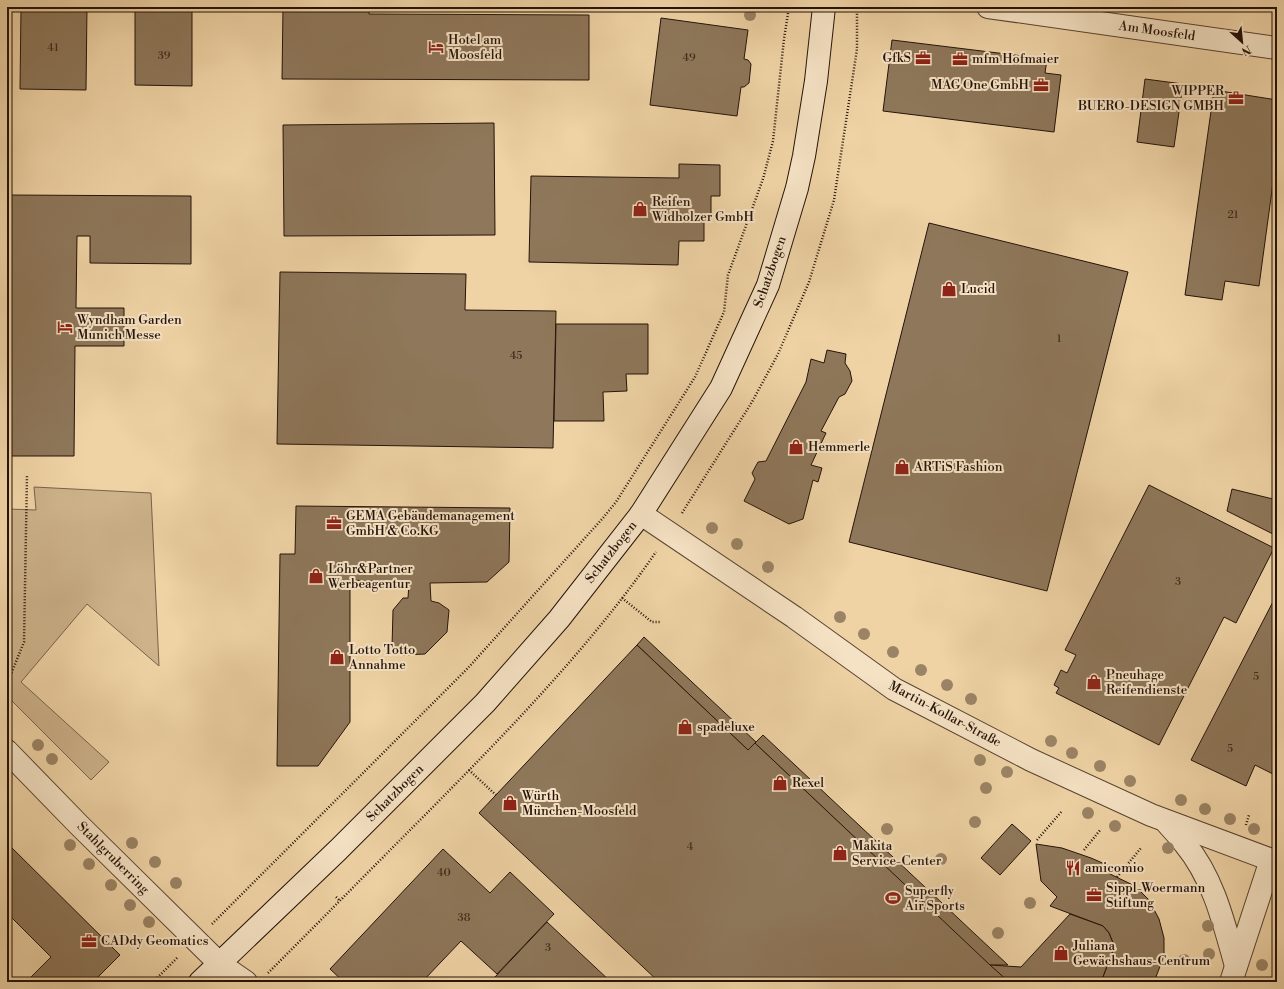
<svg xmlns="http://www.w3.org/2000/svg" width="1284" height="989" font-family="'Libre Bodoni',serif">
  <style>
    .green { fill: #cdb28a; stroke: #79624a }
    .building { fill: #8e775a; stroke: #251309 }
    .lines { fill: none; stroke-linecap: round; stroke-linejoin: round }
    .minor-casing { stroke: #584330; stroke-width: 24 }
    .secondary-casing { stroke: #251309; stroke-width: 24 }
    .path { stroke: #251309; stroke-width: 2.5; stroke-dasharray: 1 2; stroke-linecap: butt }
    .minor { stroke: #f5e2c4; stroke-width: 22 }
    .secondary { stroke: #f5e2c4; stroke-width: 22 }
    .tree { fill: #9b8465 }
    .labels { text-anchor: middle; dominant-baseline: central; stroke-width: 4; stroke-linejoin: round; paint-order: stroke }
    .number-label { font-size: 11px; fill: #3f2c1d }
    .street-label { font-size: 13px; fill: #251309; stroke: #f5e2c4 }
    .poi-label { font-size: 13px; fill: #251309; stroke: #f5e2c4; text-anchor: start }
  </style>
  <rect width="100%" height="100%" fill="#efd3a5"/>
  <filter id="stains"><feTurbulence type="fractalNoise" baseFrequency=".005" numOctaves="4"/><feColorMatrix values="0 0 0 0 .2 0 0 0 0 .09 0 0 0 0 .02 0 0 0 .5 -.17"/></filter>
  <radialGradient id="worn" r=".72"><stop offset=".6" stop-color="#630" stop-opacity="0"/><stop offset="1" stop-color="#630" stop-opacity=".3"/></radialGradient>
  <polygon class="green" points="34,487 151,493 159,666 87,604 21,682 109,762 91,780 7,696 7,509 36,510"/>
  <g class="building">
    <polygon points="21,7 87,7 86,90 20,89"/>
    <polygon points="135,7 192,7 192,86 135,85"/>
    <polygon points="283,7 369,7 369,14 589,15 589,80 282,79"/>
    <polygon points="661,18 748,30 744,59 748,60 751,64 749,83 744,87 741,87 737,116 650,105"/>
    <polygon points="892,40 1047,59 1045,73 1061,75 1054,132 883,111"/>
    <polygon points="1145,79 1183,84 1174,147 1137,142"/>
    <polygon points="1214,90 1277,100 1277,153 1259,286 1225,281 1222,300 1185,295"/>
    <polygon points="494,123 495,235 284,236 283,125"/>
    <polygon points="679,164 720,165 720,196 711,196 711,220 704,219 704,241 679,241 678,265 529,262 531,176 679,178"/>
    <polygon points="7,195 191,196 191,264 90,263 90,236 77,236 76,308 124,308 124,346 75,346 74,456 7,456"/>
    <polygon points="929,223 1128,272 1047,591 849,542"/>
    <polygon points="280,272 466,274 465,310 556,311 553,448 277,444"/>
    <polygon points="556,324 648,324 648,374 626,374 627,391 603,392 604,421 554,421"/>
    <polygon points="827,350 846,354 845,363 850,371 852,381 845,394 839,397 821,431 826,433 811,465 822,468 818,482 813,480 803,519 789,524 744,501 755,479 752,473 758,462 766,461 806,382 811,359 824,363"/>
    <polygon points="1149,485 1274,548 1236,623 1224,617 1159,745 1056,693 1059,688 1054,685 1061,670 1067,673 1076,655 1065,650"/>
    <polygon points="1232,489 1277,500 1277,536 1227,511"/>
    <polygon points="296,506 510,508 509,562 487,582 430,583 431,601 439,603 449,610 447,632 425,654 403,655 392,647 393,610 403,598 408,598 409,583 350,580 350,722 318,766 277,766 280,554 295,554"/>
    <polygon points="1277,594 1277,776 1255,765 1246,786 1191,760"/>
    <polygon points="644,637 756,742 748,750 637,645"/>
    <polygon points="637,645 748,750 755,743 1009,982 659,982 479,813"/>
    <polygon points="763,735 1008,965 990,965 755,743"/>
    <polygon points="1012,824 1031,841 1000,875 981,858"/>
    <polygon points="7,843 120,955 93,982 26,982 51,957 7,913"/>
    <polygon points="1036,844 1062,848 1091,858 1114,868 1110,874 1135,886 1149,900 1159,919 1164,938 1164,956 1154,982 1101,982 1112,953 1113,943 1109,933 1103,926 1050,906 1057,897 1041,881"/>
    <polygon points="443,849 490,893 510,872 554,914 497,974 461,941 422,982 344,982 330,969"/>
    <polygon points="1070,914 1103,926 1109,933 1113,943 1112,953 1101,982 1009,982 990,965 1021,967"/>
    <polygon points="547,922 611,982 499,982 494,978"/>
  </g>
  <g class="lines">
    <g class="minor-casing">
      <g id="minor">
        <polyline points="988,7 1277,48"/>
        <polyline points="641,514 794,617 894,689 1031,760 1151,815 1277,862"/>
        <polyline points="7,751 79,825 220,964 246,982"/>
        <path d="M1167,823C1173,830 1180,837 1185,844C1214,879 1224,924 1236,966"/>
        <polyline points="1231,982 1271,860"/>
      </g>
    </g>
    <g class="secondary-casing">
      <polyline id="secondary" points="200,982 338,850 485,703 559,619 641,514 721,388 768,285 797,188 804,156 816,81 824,7"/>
    </g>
    <g class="path">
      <polyline points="682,513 752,402 778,354 809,282 834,200 857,49 857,7"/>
      <polyline points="622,598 652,622 660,622"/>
      <polyline points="7,684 24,642 27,475"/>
      <polyline points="469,770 496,795"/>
      <polyline points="1246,825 1249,815"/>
      <polyline points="1037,840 1062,811"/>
      <polyline points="1084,850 1101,829"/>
      <polyline points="1117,877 1141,848"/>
      <polyline points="336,897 340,901"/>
      <polyline points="212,924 468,668 603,518 616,502 695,377 724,312 728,275 763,179 773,141 784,39 789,7"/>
      <path d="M268,973C321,920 374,866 427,813C508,731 590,647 656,552"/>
      <polyline points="153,982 178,957"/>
    </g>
    <use href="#minor" class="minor"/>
    <use href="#secondary" class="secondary"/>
  </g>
  <g class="tree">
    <circle cx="750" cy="15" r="6"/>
    <circle cx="712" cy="528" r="6"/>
    <circle cx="737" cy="544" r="6"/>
    <circle cx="768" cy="567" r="6"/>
    <circle cx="840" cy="617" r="6"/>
    <circle cx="864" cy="634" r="6"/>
    <circle cx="893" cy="652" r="6"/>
    <circle cx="921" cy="670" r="6"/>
    <circle cx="947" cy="685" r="6"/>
    <circle cx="971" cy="699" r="6"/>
    <circle cx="1051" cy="741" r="6"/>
    <circle cx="38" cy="745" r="6"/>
    <circle cx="1072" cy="753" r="6"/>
    <circle cx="52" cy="759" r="6"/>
    <circle cx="980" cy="760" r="6"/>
    <circle cx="1100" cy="766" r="6"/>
    <circle cx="1007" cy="772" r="6"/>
    <circle cx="1130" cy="781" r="6"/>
    <circle cx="986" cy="788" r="6"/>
    <circle cx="1181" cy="800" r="6"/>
    <circle cx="1205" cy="809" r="6"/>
    <circle cx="1088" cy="813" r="6"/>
    <circle cx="1230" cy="819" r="6"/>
    <circle cx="975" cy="822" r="6"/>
    <circle cx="1115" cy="826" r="6"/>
    <circle cx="887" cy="829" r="6"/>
    <circle cx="1254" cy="829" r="6"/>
    <circle cx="132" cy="843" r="6"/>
    <circle cx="70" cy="845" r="6"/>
    <circle cx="1168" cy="848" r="6"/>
    <circle cx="941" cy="859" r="6"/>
    <circle cx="155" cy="862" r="6"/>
    <circle cx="89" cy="864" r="6"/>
    <circle cx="176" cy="883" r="6"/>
    <circle cx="111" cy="885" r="6"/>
    <circle cx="1030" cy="903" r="6"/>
    <circle cx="130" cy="905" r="6"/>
    <circle cx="149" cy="922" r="6"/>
    <circle cx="1208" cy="926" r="6"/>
    <circle cx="998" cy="933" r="6"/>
    <circle cx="1209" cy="954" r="6"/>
    <circle cx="1184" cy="960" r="6"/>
    <circle cx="1262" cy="965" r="6"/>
  </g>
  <defs>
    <g id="hotel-bare" transform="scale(1.2)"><path d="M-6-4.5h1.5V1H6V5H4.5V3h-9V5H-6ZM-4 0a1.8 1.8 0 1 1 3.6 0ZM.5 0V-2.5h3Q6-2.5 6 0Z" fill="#8f2418" stroke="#f5e2c4" stroke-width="2.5" paint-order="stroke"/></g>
    <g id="office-bare" transform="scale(1.2)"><path d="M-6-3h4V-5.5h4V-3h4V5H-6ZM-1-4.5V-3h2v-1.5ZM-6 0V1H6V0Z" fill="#8f2418" stroke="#f5e2c4" stroke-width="2.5" paint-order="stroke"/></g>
    <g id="shop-bare" transform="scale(1.2)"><path d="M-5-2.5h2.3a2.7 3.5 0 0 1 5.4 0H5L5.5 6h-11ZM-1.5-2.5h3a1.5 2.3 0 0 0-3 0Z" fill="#8f2418" stroke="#f5e2c4" stroke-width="2.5" paint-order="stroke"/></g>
    <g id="restaurant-bare" transform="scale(1.2)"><path d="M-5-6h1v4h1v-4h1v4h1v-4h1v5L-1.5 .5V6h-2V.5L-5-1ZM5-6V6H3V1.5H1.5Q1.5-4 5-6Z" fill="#8f2418" stroke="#f5e2c4" stroke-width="2.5" paint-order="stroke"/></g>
    <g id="stadium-bare" transform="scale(1.2)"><path d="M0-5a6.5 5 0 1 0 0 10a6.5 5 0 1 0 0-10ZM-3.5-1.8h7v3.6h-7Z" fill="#8f2418" stroke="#f5e2c4" stroke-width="2.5" paint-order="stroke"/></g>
  </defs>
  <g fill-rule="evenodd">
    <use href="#hotel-bare" x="436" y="47"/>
    <use href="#office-bare" x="923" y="58"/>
    <use href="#office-bare" x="960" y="59"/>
    <use href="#office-bare" x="1041" y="85"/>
    <use href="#office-bare" x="1236" y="98"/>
    <use href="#shop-bare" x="640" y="209"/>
    <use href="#shop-bare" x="949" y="289"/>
    <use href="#hotel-bare" x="65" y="327"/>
    <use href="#shop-bare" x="796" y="447"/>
    <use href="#shop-bare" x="902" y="467"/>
    <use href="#office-bare" x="334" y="523"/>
    <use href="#shop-bare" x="316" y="576"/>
    <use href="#shop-bare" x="337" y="657"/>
    <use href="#shop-bare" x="1094" y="682"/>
    <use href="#shop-bare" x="685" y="727"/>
    <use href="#shop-bare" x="780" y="783"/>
    <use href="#shop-bare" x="510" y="803"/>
    <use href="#shop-bare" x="840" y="853"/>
    <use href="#restaurant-bare" x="1073" y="868"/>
    <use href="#office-bare" x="1094" y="895"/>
    <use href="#stadium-bare" x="893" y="898"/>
    <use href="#office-bare" x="89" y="941"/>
    <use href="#shop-bare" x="1061" y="953"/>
  </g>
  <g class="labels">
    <g class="number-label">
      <text x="53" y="48">41</text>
      <text x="164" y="56">39</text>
      <text x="689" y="58">49</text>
      <text x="1233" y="215">21</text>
      <text x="1059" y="339">1</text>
      <text x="516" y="356">45</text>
      <text x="1178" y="582">3</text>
      <text x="1256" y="677">5</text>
      <text x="1230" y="749">5</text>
      <text x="690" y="847">4</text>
      <text x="444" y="873">40</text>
      <text x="464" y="918">38</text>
      <text x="548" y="948">3</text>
    </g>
    <g class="street-label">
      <text transform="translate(1157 31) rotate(8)">Am Moosfeld</text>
      <text transform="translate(770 272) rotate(-71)">Schatzbogen</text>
      <text transform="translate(611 552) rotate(-52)">Schatzbogen</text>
      <text transform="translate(945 714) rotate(28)">Martin-Kollar-Straße</text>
      <text transform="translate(395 793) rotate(-45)">Schatzbogen</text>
      <text transform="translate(113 858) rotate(45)">Stahlgruberring</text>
    </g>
    <g class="poi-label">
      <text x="448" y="40">Hotel am<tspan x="448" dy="15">Moosfeld</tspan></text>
      <text x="911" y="58" text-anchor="end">GfkS</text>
      <text x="972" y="59">mfm Hofmaier</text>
      <text x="1029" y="85" text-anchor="end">MAG One GmbH</text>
      <text x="1224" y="91" text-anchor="end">WIPPER<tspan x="1224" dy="15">BUERO-DESIGN GMBH</tspan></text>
      <text x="652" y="202">Reifen<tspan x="652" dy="15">Widholzer GmbH</tspan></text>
      <text x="961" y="289">Lucid</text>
      <text x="77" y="320">Wyndham Garden<tspan x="77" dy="15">Munich Messe</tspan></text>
      <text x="808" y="447">Hemmerle</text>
      <text x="914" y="467">ARTiS Fashion</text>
      <text x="346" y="516">GEMA Gebäudemanagement<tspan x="346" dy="15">GmbH &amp; Co.KG</tspan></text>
      <text x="328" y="569">Löhr&amp;Partner<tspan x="328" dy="15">Werbeagentur</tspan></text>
      <text x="349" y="650">Lotto Totto<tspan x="349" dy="15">Annahme</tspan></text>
      <text x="1106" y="675">Pneuhage<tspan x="1106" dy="15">Reifendienste</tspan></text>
      <text x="697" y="727">spadeluxe</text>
      <text x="792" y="783">Rexel</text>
      <text x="522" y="796">Würth<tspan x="522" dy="15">München-Moosfeld</tspan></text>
      <text x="852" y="846">Makita<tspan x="852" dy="15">Service-Center</tspan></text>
      <text x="1085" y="868">amicomio</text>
      <text x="1106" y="888">Sippl-Woermann<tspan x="1106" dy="15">Stiftung</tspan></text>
      <text x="905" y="891">Superfly<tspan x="905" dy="15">Air Sports</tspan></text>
      <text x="101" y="941">CADdy Geomatics</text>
      <text x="1073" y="946">Juliana<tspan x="1073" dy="15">Gewächshaus-Centrum</tspan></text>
    </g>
  </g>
  <rect width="1284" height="989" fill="none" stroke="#efd3a5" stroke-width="24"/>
  <rect x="8" y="8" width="1268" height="973" fill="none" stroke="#251309" stroke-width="2"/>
  <rect x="12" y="12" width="1260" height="965" fill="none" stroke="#251309"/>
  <g transform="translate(1242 42) rotate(153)" stroke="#f5e2c4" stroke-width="3" paint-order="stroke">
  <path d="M0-3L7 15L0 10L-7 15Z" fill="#251309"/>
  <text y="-6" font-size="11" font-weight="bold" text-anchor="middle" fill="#251309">N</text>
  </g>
  <rect width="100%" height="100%" filter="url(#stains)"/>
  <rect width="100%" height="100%" fill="url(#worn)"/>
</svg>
